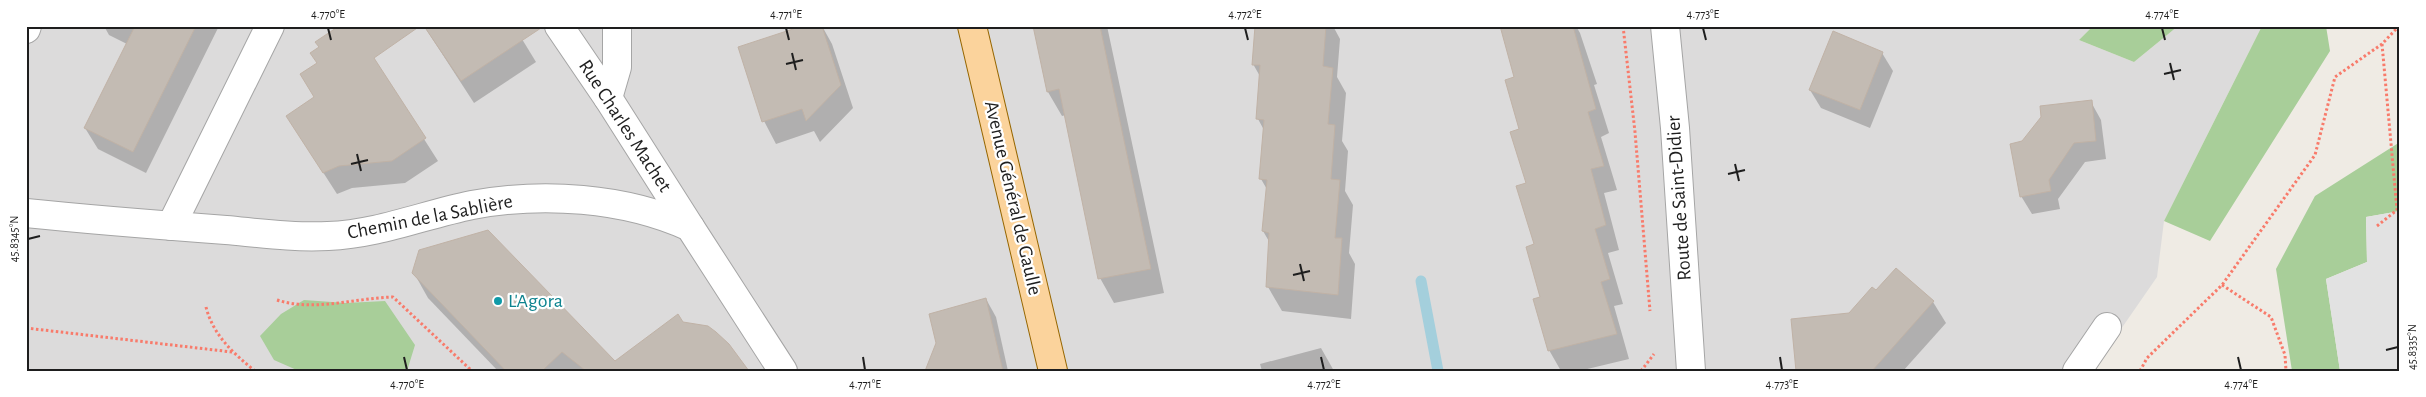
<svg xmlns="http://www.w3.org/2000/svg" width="2426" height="397" font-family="'Alegreya Sans',sans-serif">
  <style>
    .residential { fill: #dcdbdb }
    .forest { fill: #a8ce99 }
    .parking { fill: #e2e2e2 }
    .shadow { fill: #0003 }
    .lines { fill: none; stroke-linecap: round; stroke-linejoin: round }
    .stream { stroke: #a4cfdc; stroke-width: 11 }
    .building { fill: #c3bbb3; stroke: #c0b2a6 }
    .minor-casing { stroke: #a5a5a5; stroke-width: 30 }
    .major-casing { stroke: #966601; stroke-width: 30 }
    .path { stroke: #f87b6b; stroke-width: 3; stroke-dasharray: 2.5 2.5; stroke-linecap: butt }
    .minor { stroke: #fff; stroke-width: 28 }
    .major { stroke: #fbd39c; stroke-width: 28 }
    .ticks { fill: none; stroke: #1e1e1e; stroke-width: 2 }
    .culture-dot { fill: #0f9aa8; stroke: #fff; stroke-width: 2 }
    .labels { text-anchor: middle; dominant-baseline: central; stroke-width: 4.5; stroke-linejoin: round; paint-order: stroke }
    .street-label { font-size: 20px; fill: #1e1e1e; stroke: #fff }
    .culture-label { font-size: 20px; fill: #0d838f; stroke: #fff; text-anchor: start }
    .neatline { fill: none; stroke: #1e1e1e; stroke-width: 2 }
    .ticks-label { font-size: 12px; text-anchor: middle; fill: #1e1e1e }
  </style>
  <rect width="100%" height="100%" fill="#efebe4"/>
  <polygon class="residential" points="26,26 2093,26 2079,40 2134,62 2178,26 2261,28 2164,221 2157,277 2092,371 26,371"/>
  <g class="forest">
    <polygon points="2093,26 2178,26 2134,62 2079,40"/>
    <polygon points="2256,26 2326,26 2330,51 2210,241 2164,221 2261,28"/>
    <polygon points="2400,142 2400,211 2366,217 2367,262 2326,279 2340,371 2292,371 2276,269 2315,196"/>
    <polygon points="304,300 346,303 385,301 415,345 407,371 299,371 274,360 260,336 281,314"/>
  </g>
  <polygon class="parking" points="2400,211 2400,371 2340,371 2326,279 2367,262 2366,217"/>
  <g class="shadow">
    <polygon points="104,26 219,26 146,173 98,149 85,128 127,44 109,35"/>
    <polygon points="352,26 438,161 405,183 352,188 337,194 301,138 315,98 318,64"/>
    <polygon points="424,26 514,26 536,62 474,103"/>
    <polygon points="822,26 832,44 853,108 820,142 814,131 776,144 764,121"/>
    <polygon points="1035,26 1107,26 1164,293 1114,303 1100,278 1066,115 1062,116 1048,92"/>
    <polygon points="1256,26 1333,26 1340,39 1337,77 1346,93 1342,141 1348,151 1345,191 1353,205 1349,253 1355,264 1351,319 1282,311 1268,287 1270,243 1263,231 1268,191 1261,179 1264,130 1258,119 1261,78 1253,64"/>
    <polygon points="1501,26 1576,26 1580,33 1597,84 1594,85 1609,133 1601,137 1617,190 1604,193 1619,250 1608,253 1623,304 1614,306 1629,359 1579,371 1561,371 1549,350 1515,78"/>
    <polygon points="1882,53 1893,71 1870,128 1821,108 1810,90"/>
    <polygon points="2091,102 2101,120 2106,159 2085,162 2058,199 2060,209 2032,214 2021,196 2022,142"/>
    <polygon points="1896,270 1933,302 1946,323 1903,371 1798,371"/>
    <polygon points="414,273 597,355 581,371 498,371 428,298"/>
    <polygon points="986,299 996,317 1008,371 934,371 937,343"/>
    <polygon points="1321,348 1334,371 1262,371 1260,364"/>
  </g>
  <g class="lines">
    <polyline class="stream" points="1421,281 1438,371"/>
  </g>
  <g class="building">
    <polygon points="135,26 196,26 133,152 84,128"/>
    <polygon points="339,26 420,26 374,58 426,138 392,161 339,166 323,173 286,116 314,97 300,74 317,63 310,53 319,47 315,42"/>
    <polygon points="424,26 544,26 461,81"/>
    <polygon points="802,26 822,26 841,85 806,121 802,109 762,122 738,47"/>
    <polygon points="1033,26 1100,26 1151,269 1098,279 1059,89 1047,92"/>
    <polygon points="1255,26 1326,26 1323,66 1333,68 1328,124 1335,125 1331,179 1340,180 1335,238 1342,238 1338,295 1266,287 1269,233 1262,231 1267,180 1259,179 1264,120 1256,119 1260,65 1252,65"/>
    <polygon points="1500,26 1573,26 1596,109 1588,112 1604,166 1591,169 1606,225 1595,229 1610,279 1601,282 1617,334 1548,351 1533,299 1540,297 1526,247 1534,244 1516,186 1526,183 1510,132 1519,129 1505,80 1514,77"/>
    <polygon points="1833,31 1883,52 1860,110 1809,90"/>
    <polygon points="2092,100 2096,141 2074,143 2049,180 2051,191 2020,197 2010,144 2022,141 2041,117 2040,106"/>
    <polygon points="488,230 615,361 678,314 683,322 708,326 716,332 729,344 749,371 586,371 562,352 542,371 506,371 412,273 419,250"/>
    <polygon points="1896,268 1934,301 1872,371 1796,371 1791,319 1849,313 1872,287 1876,290"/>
    <polygon points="986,298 1003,371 925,371 936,343 929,314"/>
  </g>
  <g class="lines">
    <g class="minor-casing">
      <g id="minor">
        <polyline points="559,26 608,98 690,227"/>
        <polyline points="1665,26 1675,128 1691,371"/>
        <polyline points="26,29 27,26"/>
        <polyline points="608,98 617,67 617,26"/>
        <path d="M26,213C93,220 159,225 226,230C259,233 294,238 328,236C379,234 423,215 472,205C542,192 624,197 690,227L783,371"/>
        <polyline points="171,226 270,26"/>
        <polyline points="2077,371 2107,327"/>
      </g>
    </g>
    <g class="major-casing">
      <polyline id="major" points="972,26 1053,371"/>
    </g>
    <g class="path">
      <polyline points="1623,26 1635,132 1650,311"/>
      <polyline points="2377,226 2397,210 2382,44"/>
      <polyline points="2222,285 2271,317 2285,355 2286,371"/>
      <path d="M277,300C314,312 355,298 393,297L472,371"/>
      <path d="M206,307C213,335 233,353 255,371"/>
      <polyline points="26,328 232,352"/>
      <polyline points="1641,371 1654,354"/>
      <polyline points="2140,371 2147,358 2222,285 2315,155 2335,77 2382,44 2399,26"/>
    </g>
    <use href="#minor" class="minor"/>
    <use href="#major" class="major"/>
  </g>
  <path class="ticks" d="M328,28L331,40M786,28L789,40M1245,28L1248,40M1703,28L1706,40M2162,28L2165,40M792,53L796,70M2170,63L2174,80M786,64L803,60M2164,74L2181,70M357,154L361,171M351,164L368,160M1735,164L1739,181M1728,174L1745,170M28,239L40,236M1300,264L1304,281M1293,275L1310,271M2386,350L2398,347M404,357L407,370M863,357L865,370M1321,357L1324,370M1780,357L1782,370M2238,357L2241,370"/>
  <circle class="culture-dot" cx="498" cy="301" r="5"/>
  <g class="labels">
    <g class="street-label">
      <text transform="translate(625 126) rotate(57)">Rue Charles Machet</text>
      <text transform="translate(1013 198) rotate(77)">Avenue Général de Gaulle</text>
      <text transform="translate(1679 198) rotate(-94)">Route de Saint-Didier</text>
      <text transform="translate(430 217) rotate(-11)">Chemin de la Sablière</text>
    </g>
    <g class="culture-label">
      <text x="508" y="301">L'Agora</text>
    </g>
  </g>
  <rect width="2426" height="397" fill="none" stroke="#ffffff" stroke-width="55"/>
  <rect x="28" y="28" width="2370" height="342" class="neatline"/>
  <g class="ticks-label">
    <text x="328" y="18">4.770°E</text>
    <text x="786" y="18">4.771°E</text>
    <text x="1245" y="18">4.772°E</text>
    <text x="1703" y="18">4.773°E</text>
    <text x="2162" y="18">4.774°E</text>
    <text transform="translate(14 239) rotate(-90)" y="4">45.8345°N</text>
    <text transform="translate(2412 347) rotate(-90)" y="4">45.8335°N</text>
    <text x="407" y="388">4.770°E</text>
    <text x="865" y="388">4.771°E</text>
    <text x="1324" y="388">4.772°E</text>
    <text x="1782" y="388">4.773°E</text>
    <text x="2241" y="388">4.774°E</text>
  </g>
</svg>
